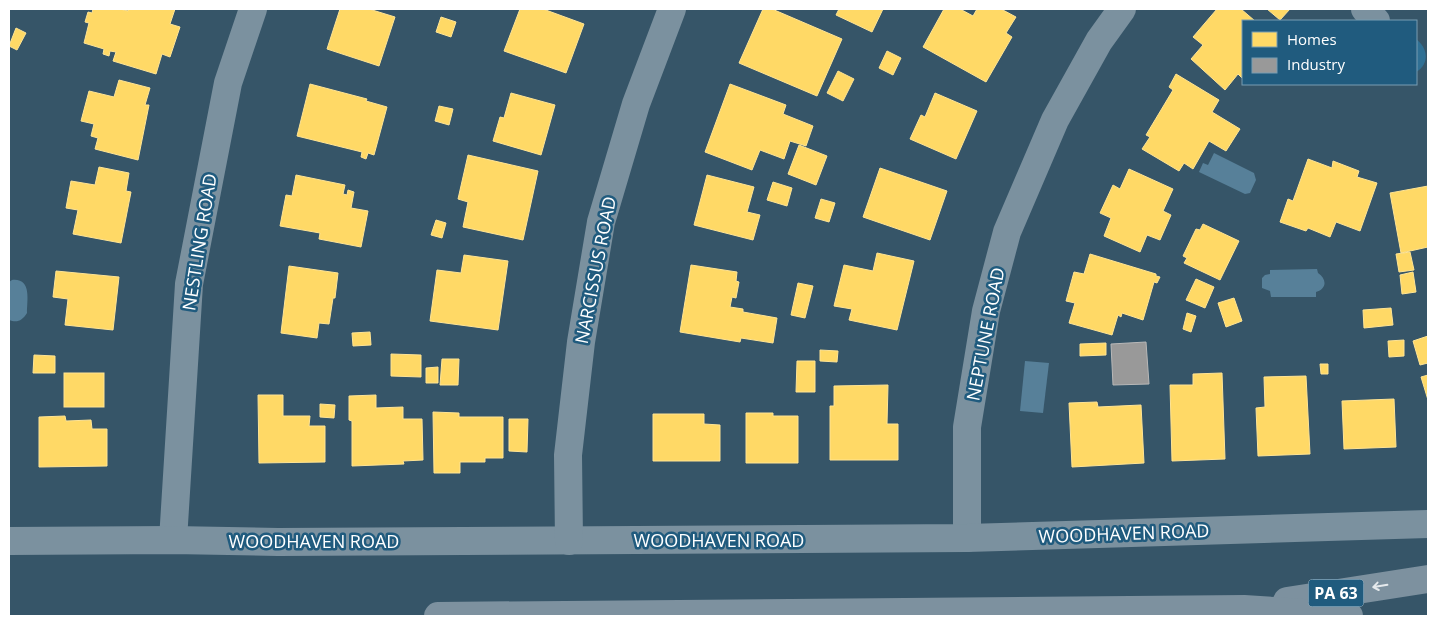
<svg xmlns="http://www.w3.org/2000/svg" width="1437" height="625" font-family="'Open Sans',sans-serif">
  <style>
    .green { fill: #307094 }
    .water { fill: #578099 }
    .homes { fill: #ffd966; stroke: #ffe494 }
    .industry { fill: #999; stroke: #b8b8b8 }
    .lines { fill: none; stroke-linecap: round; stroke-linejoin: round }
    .street { stroke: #7b919f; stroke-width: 28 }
    .highway { stroke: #7d919f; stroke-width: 28 }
    .oneway { stroke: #e5e9ec }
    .labels { text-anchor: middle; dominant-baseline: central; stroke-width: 5; stroke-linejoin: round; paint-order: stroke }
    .shield { fill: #205b7e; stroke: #bcced8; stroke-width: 1 }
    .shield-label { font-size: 16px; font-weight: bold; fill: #fff }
    .street-label { font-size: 18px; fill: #fff; stroke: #205b7e }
  </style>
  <rect width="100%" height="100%" fill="#365568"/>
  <path class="green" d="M1416,39C1428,48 1430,64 1416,72Z"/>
  <g class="water">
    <polygon points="1214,153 1254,173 1256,180 1250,193 1245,194 1199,172 1203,163 1208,165"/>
    <path d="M1317,269L1318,273C1327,279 1327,289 1316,292V297H1271L1270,291L1262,288V278L1265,275L1270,274V270Z"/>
    <path d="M12,280C32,278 27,300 27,313C22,321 17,323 9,320V282Z"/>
    <polygon points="1025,361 1049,363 1043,413 1020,411"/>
  </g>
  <g class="homes">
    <polygon points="93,9 120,9 128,11 128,9 175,9 170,24 180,27 170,57 162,54 156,74 113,61 116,52 110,51 109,56 103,54 104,49 84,43 89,23 85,22 88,12 92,13"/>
    <polygon points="340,9 369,9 395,17 379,66 327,49"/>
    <polygon points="520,9 543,9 584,24 566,73 504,51"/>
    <polygon points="763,9 772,9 842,39 817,96 739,63"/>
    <polygon points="839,9 883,9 872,32 836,15"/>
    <polygon points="944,9 960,9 973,16 977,9 1001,9 1016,17 1006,33 1012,37 986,82 923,47"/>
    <polygon points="1217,9 1241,9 1255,21 1243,21 1243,79 1238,74 1225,90 1191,59 1203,45 1193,37"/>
    <polygon points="1267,9 1290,9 1280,20"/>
    <polygon points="441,17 456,22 451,37 436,32"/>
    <polygon points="16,28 26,33 17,50 9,46"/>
    <polygon points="887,51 901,58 893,75 879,68"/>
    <polygon points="838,71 854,79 843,101 827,93"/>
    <polygon points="1176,74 1219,100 1212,112 1240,129 1226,151 1209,141 1193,169 1184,163 1179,171 1142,149 1150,137 1146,135 1173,90 1169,87"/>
    <polygon points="119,80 150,88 145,105 149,105 138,160 95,149 98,138 91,136 94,124 81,121 89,91 114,97"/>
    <polygon points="310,84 367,99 366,101 387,107 374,155 368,153 366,159 361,157 362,152 297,136"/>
    <polygon points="730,84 786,105 783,114 813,126 806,146 790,141 784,159 760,150 752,170 705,152"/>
    <polygon points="511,93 555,105 541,155 493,141 500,117 504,118"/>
    <polygon points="935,93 977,111 956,159 910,139 921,115 925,117"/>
    <polygon points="439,106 453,109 449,125 435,121"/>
    <polygon points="799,145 827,156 816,185 788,174"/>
    <polygon points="468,155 538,171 523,240 463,227 468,202 458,199"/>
    <polygon points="1308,159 1332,168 1333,161 1359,171 1357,177 1377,183 1360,231 1336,222 1330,237 1308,228 1306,231 1280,222 1288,199 1293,201"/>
    <polygon points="99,167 129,173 126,191 131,192 121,243 73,234 78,210 66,208 71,181 95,185"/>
    <polygon points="880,168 947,191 930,240 863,217"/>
    <polygon points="1129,169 1173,189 1163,211 1171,215 1160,240 1147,235 1140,252 1104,236 1111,218 1100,213 1113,185 1120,189"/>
    <polygon points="296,175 345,185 343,194 347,195 348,190 354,192 351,208 368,211 361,247 319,239 320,233 280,226 286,195 292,196"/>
    <polygon points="707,175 754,187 747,212 760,215 753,240 694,225"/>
    <polygon points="773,182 792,188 787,206 767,200"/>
    <polygon points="1428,186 1428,247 1401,253 1390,193"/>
    <polygon points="821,199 835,203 829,222 815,218"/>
    <polygon points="436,220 446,223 442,238 431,235"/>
    <polygon points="1203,224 1239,241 1220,280 1184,263 1187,258 1183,256 1196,229 1200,230"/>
    <polygon points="1410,252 1414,270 1399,272 1396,254"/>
    <polygon points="877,253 914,261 897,330 849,320 852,309 834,306 844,265 873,271"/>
    <polygon points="1090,254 1156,274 1156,276 1160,277 1157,283 1154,282 1143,320 1122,313 1121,317 1118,315 1112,335 1069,323 1075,303 1066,301 1074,272 1084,274"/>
    <polygon points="464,255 508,261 498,330 430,321 437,270 461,273"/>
    <polygon points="691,265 737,272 736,281 739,282 736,298 732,297 730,307 743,309 743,312 777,318 773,343 741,338 740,342 680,332"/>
    <polygon points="289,266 338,273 335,298 333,298 329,324 319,323 317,338 281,333"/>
    <polygon points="56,271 119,277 113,330 65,325 68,299 53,297"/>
    <polygon points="1413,272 1416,292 1402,294 1400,275"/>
    <polygon points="1196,279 1214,287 1205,308 1186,300"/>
    <polygon points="798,283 813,286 805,318 791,315"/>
    <polygon points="1234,298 1242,321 1226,327 1218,303"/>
    <polygon points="1391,308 1393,325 1364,328 1363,310"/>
    <polygon points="1187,313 1196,316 1191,332 1183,329"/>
    <polygon points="370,332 371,345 353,346 352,333"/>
    <polygon points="1428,336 1428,363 1420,365 1413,341"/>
    <polygon points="1404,340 1404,356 1389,357 1388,341"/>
    <polygon points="1106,343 1106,355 1080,356 1080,344"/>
    <polygon points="820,350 838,351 837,362 820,361"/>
    <polygon points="391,354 421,355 421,377 391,376"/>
    <polygon points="34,355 55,356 55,373 33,373"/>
    <polygon points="442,359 459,359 458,385 440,385"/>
    <polygon points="797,361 815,361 815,392 796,392"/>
    <polygon points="1320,364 1328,364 1328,374 1321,374"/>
    <polygon points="438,367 438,383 426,383 426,368"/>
    <rect x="64" y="373" width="40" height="34"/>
    <polygon points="1222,373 1225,459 1172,461 1170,385 1193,385 1193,374"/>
    <polygon points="1428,375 1428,400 1421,377"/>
    <polygon points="1306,376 1310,454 1258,456 1256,408 1265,407 1264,377"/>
    <polygon points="888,385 887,424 898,424 898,460 830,460 830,406 834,406 834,386"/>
    <polygon points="258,395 283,395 283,416 310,416 309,426 325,426 325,462 259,463"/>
    <polygon points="376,395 376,408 403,407 403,419 422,419 423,460 403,461 404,464 352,466 352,421 349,420 349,396"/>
    <polygon points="1394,399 1396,447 1344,449 1342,401"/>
    <polygon points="1097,402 1098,407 1141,405 1144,463 1072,467 1069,403"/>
    <polygon points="320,404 335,405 334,418 320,417"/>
    <polygon points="433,412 459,413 459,417 503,417 503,458 485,458 485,462 460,462 460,473 434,473"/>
    <polygon points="746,413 773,413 773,416 798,416 798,463 746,463"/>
    <polygon points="653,414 704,414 704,424 720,425 720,461 653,461"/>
    <polygon points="65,416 66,421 91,420 92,429 107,429 107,466 39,467 39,417"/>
    <polygon points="509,419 528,419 527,452 509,451"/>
  </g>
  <polygon class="industry" points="1146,342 1149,384 1113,385 1111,344"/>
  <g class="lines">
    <g class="street">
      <polyline points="1365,9 1376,21"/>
      <polyline points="967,538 967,427 986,311 1007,232 1055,120 1099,41 1122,9"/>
      <polyline points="173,540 189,284 228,83 253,9"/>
      <polyline points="9,541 173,540 278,542 967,538 1428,524"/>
      <polyline points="569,541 568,455 581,342 601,222 636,104 672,9"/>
    </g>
    <g class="highway">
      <polyline points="1287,601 1428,579"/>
      <polyline points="438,616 1244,609 1349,616"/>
    </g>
  </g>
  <defs><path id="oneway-shaft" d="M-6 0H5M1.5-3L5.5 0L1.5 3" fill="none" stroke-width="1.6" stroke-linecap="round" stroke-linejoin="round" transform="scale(1.25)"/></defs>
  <use class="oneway" href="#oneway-shaft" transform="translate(1380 586) rotate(171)"/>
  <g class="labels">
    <rect class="shield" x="1308.5" y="579.5" width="55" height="27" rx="4"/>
    <g class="shield-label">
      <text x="1336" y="593">PA 63</text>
    </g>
    <g class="street-label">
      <text transform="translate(199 242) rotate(-81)">NESTLING ROAD</text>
      <text transform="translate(595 270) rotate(-79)">NARCISSUS ROAD</text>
      <text transform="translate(985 334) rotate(-79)">NEPTUNE ROAD</text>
      <text transform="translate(1124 533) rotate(-2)">WOODHAVEN ROAD</text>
      <text x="719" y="540">WOODHAVEN ROAD</text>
      <text x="314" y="541">WOODHAVEN ROAD</text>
    </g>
  </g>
  <rect width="1437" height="625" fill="none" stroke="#ffffff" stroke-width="20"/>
  <rect x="1242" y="20" width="175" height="65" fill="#205b7e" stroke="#799db2"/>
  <rect x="1252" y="32" width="25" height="15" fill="#ffd966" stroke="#799db2"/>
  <text x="1287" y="45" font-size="15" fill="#ffffff">Homes</text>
  <rect x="1252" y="58" width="25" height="15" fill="#999999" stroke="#799db2"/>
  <text x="1287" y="70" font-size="15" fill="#ffffff">Industry</text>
</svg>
